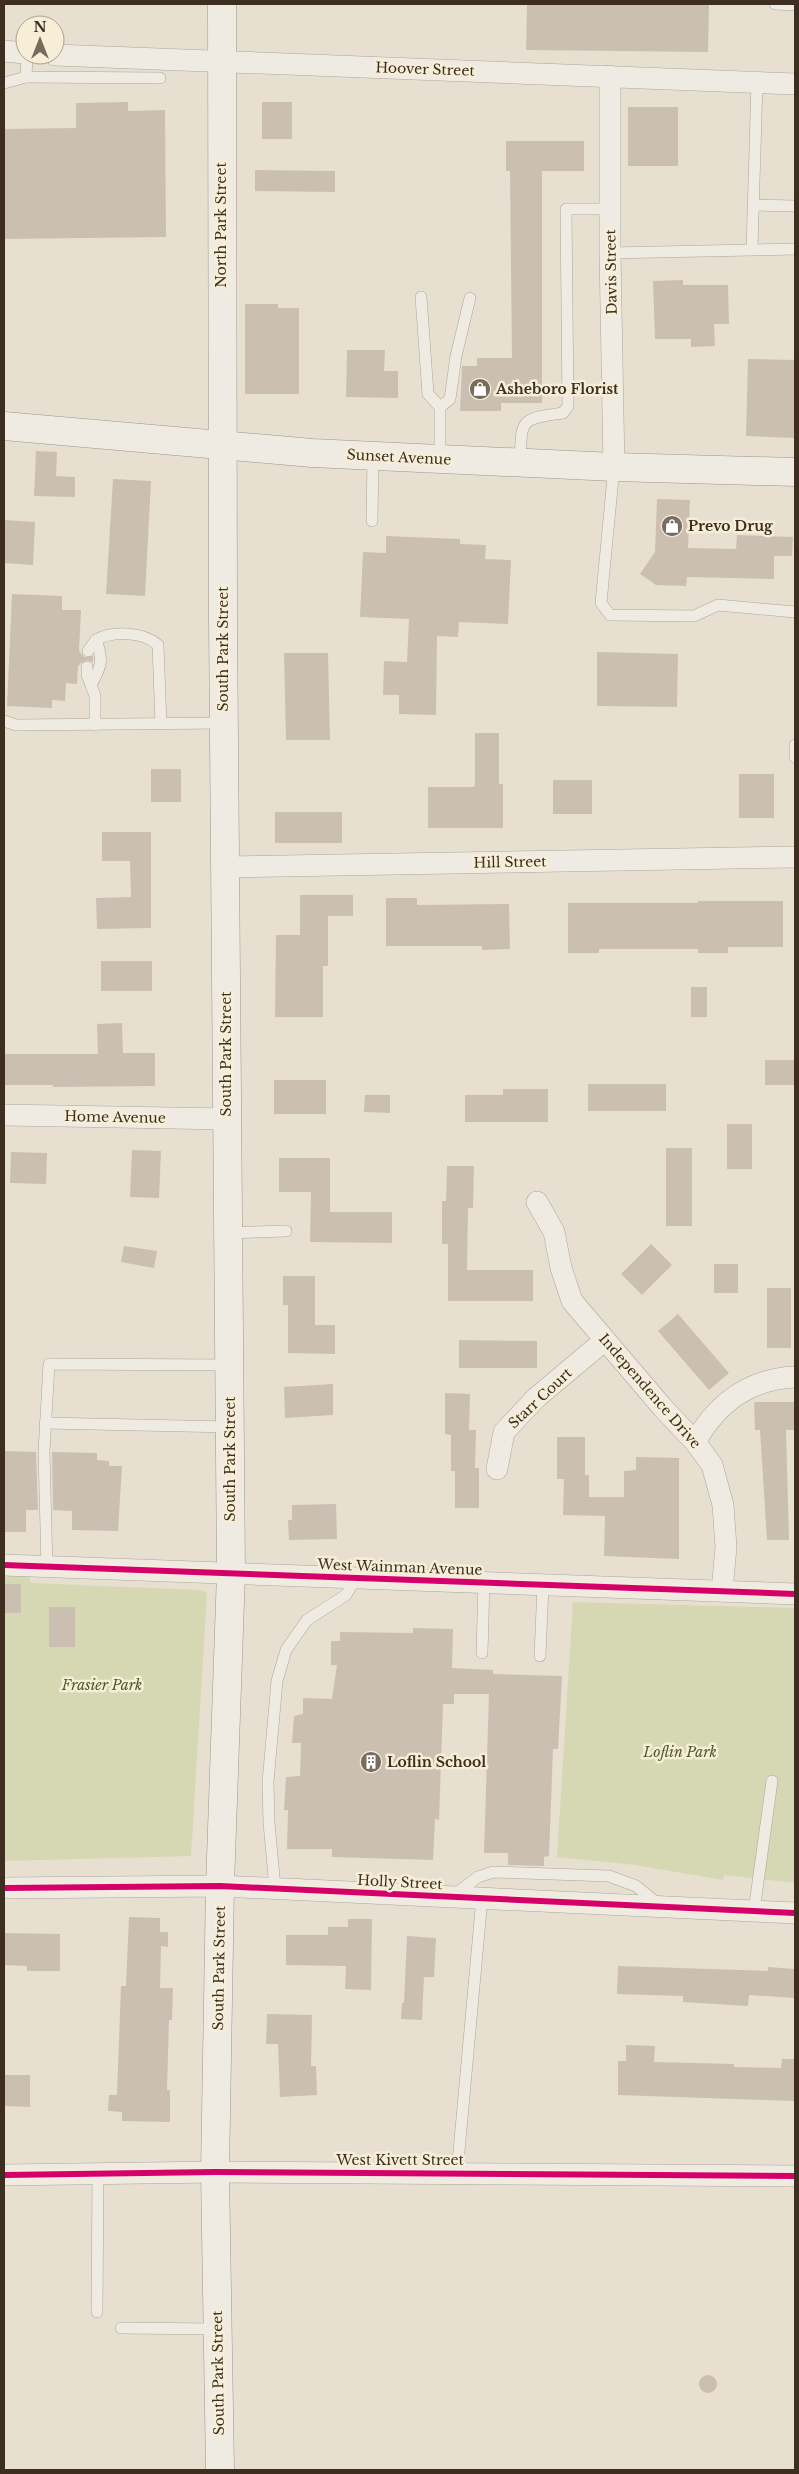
<svg xmlns="http://www.w3.org/2000/svg" width="799" height="2474" font-family="'Libre Baskerville',serif">
  <style>
    .green { fill: #d6d7b3 }
    .building { fill: #cbbfb2 }
    .lines { fill: none; stroke-linecap: round; stroke-linejoin: round }
    .service-casing { stroke: #ada599; stroke-width: 12 }
    .minor-casing { stroke: #ada599; stroke-width: 22 }
    .secondary-casing { stroke: #9c958a; stroke-width: 29 }
    .service { stroke: #efebe3; stroke-width: 11 }
    .minor { stroke: #efebe3; stroke-width: 21 }
    .secondary { stroke: #efebe3; stroke-width: 28 }
    .cycleway-casing { stroke: #f7eed8; stroke-width: 9 }
    .cycleway { stroke: #d6006c; stroke-width: 6 }
    .labels { text-anchor: middle; dominant-baseline: central; stroke-width: 5; stroke-linejoin: round; paint-order: stroke }
    .street-label { font-size: 14px; fill: #3d2e20; stroke: #f7eed8 }
    .poi-label { font-size: 14px; font-weight: bold; fill: #3d2e20; stroke: #f7eed8; text-anchor: start }
    .park-label { font-size: 14px; font-style: italic; fill: #4d5a26; stroke: #f7eed8 }
  </style>
  <rect width="100%" height="100%" fill="#e7e0d1"/>
  <g class="green">
    <polygon points="4,1575 29,1576 31,1583 200,1590 207,1593 191,1856 4,1861"/>
    <polygon points="573,1602 795,1608 795,1883 724,1875 723,1880 635,1865 557,1857"/>
  </g>
  <g class="building">
    <polygon points="527,4 709,4 708,52 526,50"/>
    <polygon points="128,102 128,111 165,110 166,237 4,239 4,129 76,128 76,103"/>
    <rect x="262" y="102" width="30" height="37"/>
    <rect x="628" y="107" width="50" height="59"/>
    <polygon points="506,141 584,141 584,171 542,171 542,403 501,403 501,411 460,411 462,366 477,366 477,358 512,358 510,171 506,171"/>
    <polygon points="255,170 335,171 335,192 255,191"/>
    <polygon points="683,280 683,285 728,285 729,324 714,324 715,346 691,347 691,339 655,339 653,281"/>
    <polygon points="245,304 278,304 278,308 299,308 299,394 245,394"/>
    <polygon points="347,350 385,350 384,371 398,371 398,398 346,397"/>
    <polygon points="748,359 795,360 795,438 746,436"/>
    <polygon points="36,451 57,452 56,476 75,477 75,497 34,496"/>
    <polygon points="113,479 151,481 145,596 106,594"/>
    <polygon points="657,499 690,500 688,548 736,549 737,535 793,537 792,556 774,556 774,579 687,577 686,586 656,585 640,574 655,552"/>
    <polygon points="4,520 35,522 33,565 4,563"/>
    <polygon points="386,536 460,539 460,544 486,545 485,559 511,560 508,624 459,622 458,637 437,636 436,715 399,714 399,695 383,695 384,661 407,662 409,619 360,617 363,552 386,553"/>
    <polygon points="12,594 62,596 62,610 81,610 79,651 84,657 93,656 93,662 87,660 81,663 78,666 77,684 66,683 65,701 52,700 52,708 7,706"/>
    <polygon points="597,652 678,654 677,707 597,706"/>
    <polygon points="284,653 328,653 330,740 286,740"/>
    <polygon points="475,733 499,733 499,784 503,784 503,828 428,828 428,787 474,787 475,784"/>
    <rect x="151" y="769" width="30" height="33"/>
    <rect x="739" y="774" width="35" height="44"/>
    <rect x="553" y="780" width="39" height="34"/>
    <rect x="275" y="812" width="67" height="31"/>
    <polygon points="102,832 151,832 151,928 97,929 96,898 131,897 130,861 102,861"/>
    <polygon points="300,895 353,895 353,916 328,916 328,966 323,966 323,1017 275,1017 276,935 300,935"/>
    <polygon points="386,898 417,898 417,905 509,904 510,949 482,950 482,946 386,946"/>
    <polygon points="698,901 783,901 783,947 728,947 728,953 698,953 698,949 599,949 599,953 568,953 568,903 698,903"/>
    <rect x="101" y="961" width="51" height="30"/>
    <rect x="691" y="987" width="16" height="30"/>
    <polygon points="122,1023 123,1053 155,1053 155,1086 53,1087 53,1085 4,1085 4,1054 98,1054 97,1024"/>
    <rect x="765" y="1060" width="30" height="25"/>
    <rect x="274" y="1080" width="52" height="34"/>
    <rect x="588" y="1084" width="78" height="27"/>
    <polygon points="503,1089 548,1089 548,1122 465,1122 465,1095 503,1095"/>
    <polygon points="365,1095 390,1095 390,1113 364,1112"/>
    <rect x="727" y="1124" width="25" height="45"/>
    <rect x="666" y="1148" width="26" height="78"/>
    <polygon points="132,1150 161,1151 159,1198 130,1197"/>
    <polygon points="11,1152 47,1153 46,1184 10,1183"/>
    <polygon points="279,1158 330,1158 330,1212 392,1212 392,1243 310,1242 311,1192 279,1192"/>
    <polygon points="447,1166 474,1166 473,1208 468,1208 467,1270 533,1270 533,1301 448,1301 448,1244 442,1244 442,1201 446,1201"/>
    <polygon points="651,1244 672,1265 642,1295 621,1274"/>
    <polygon points="124,1246 157,1251 154,1268 121,1262"/>
    <rect x="714" y="1264" width="24" height="29"/>
    <polygon points="283,1276 315,1276 315,1325 335,1325 335,1354 288,1353 288,1305 283,1305"/>
    <rect x="767" y="1288" width="24" height="60"/>
    <polygon points="678,1314 729,1373 709,1390 658,1331"/>
    <polygon points="459,1340 537,1341 537,1368 459,1368"/>
    <polygon points="333,1384 333,1415 285,1418 284,1387"/>
    <polygon points="445,1393 470,1394 469,1430 476,1430 475,1468 479,1468 479,1508 455,1508 455,1471 451,1471 451,1435 445,1434"/>
    <polygon points="754,1402 795,1402 795,1430 786,1430 789,1540 767,1540 760,1430 755,1430"/>
    <polygon points="557,1437 585,1437 585,1475 589,1475 589,1497 624,1497 624,1471 636,1470 636,1457 679,1458 679,1559 604,1556 605,1516 563,1515 564,1479 557,1479"/>
    <polygon points="4,1451 36,1452 38,1510 26,1510 26,1532 4,1532"/>
    <polygon points="52,1452 97,1453 97,1460 109,1461 109,1466 122,1466 118,1531 72,1530 72,1511 53,1510"/>
    <polygon points="336,1504 337,1539 289,1540 288,1520 292,1520 292,1505"/>
    <rect x="4" y="1584" width="17" height="29"/>
    <rect x="49" y="1607" width="26" height="40"/>
    <polygon points="413,1628 453,1629 452,1668 493,1670 493,1674 562,1676 558,1749 553,1749 549,1856 544,1857 544,1866 508,1865 508,1853 484,1853 489,1694 454,1694 454,1704 443,1704 439,1820 435,1819 433,1860 332,1857 332,1849 287,1849 288,1810 284,1810 286,1777 300,1776 301,1743 292,1743 294,1716 303,1714 303,1698 332,1699 337,1665 331,1665 331,1641 340,1641 340,1632 413,1633"/>
    <polygon points="129,1917 160,1918 160,1932 168,1932 168,1947 161,1946 160,1988 173,1988 172,2020 169,2020 167,2090 170,2090 170,2122 122,2121 122,2112 108,2111 109,2095 117,2095 121,1986 126,1986"/>
    <polygon points="348,1919 372,1919 371,1990 345,1989 346,1966 286,1965 286,1935 328,1935 328,1927 348,1927"/>
    <polygon points="4,1933 60,1934 60,1971 27,1971 27,1966 4,1965"/>
    <polygon points="407,1936 436,1938 434,1977 424,1977 422,2020 401,2019 402,2003 404,2003"/>
    <polygon points="618,1966 768,1971 768,1967 795,1969 795,1998 749,1995 748,2006 683,2002 683,1996 617,1994"/>
    <polygon points="267,2014 312,2015 311,2066 316,2066 317,2095 280,2097 278,2044 266,2044"/>
    <polygon points="626,2045 655,2046 654,2062 734,2064 734,2067 781,2068 782,2059 795,2059 795,2101 618,2095 618,2061 626,2061"/>
    <polygon points="4,2075 30,2075 30,2107 4,2106"/>
    <circle cx="708" cy="2384" r="9"/>
  </g>
  <g class="lines">
    <g class="service-casing">
      <g id="service">
        <polyline points="775,4 795,5"/>
        <polyline points="27,55 26,77 160,78"/>
        <polyline points="4,83 26,77"/>
        <polyline points="754,205 795,206"/>
        <polyline points="752,249 757,82"/>
        <polyline points="610,253 795,249"/>
        <polyline points="421,297 428,394 440,407 440,459"/>
        <polyline points="440,407 450,399 456,356 470,298"/>
        <path d="M520,463C522,420 518,419 563,413L568,406L566,209H610"/>
        <polyline points="614,467 601,603 610,615 694,616 718,605 795,612"/>
        <polyline points="372,521 373,456"/>
        <polyline points="88,651 96,640"/>
        <polyline points="87,667 87,675 91,685"/>
        <polyline points="4,721 16,725 224,723"/>
        <path d="M95,725V696L91,685C101,667 104,660 96,640C112,630 144,632 158,645L161,724"/>
        <polyline points="795,745 795,757"/>
        <polyline points="228,1233 286,1231"/>
        <polyline points="45,1423 230,1427"/>
        <polyline points="47,1567 44,1452 49,1364 229,1365"/>
        <polyline points="482,1653 484,1582"/>
        <polyline points="540,1656 543,1585"/>
        <polyline points="275,1888 269,1823 268,1782 277,1681 286,1650 307,1620 346,1595 356,1578"/>
        <polyline points="453,1896 478,1877 493,1872 609,1876 636,1886 658,1904"/>
        <polyline points="754,1911 772,1781"/>
        <polyline points="457,2173 482,1898"/>
        <polyline points="97,2312 98,2174"/>
        <polyline points="121,2328 217,2329"/>
      </g>
    </g>
    <g class="minor-casing">
      <g id="minor">
        <polyline points="4,51 25,53"/>
        <polyline points="55,55 795,84"/>
        <polyline points="610,76 610,253 614,467"/>
        <polyline points="225,867 795,857"/>
        <polyline points="4,1115 227,1119"/>
        <polyline points="537,1202 554,1232 561,1268 572,1301 663,1408 695,1442 712,1465 723,1505 726,1547 722,1591"/>
        <path d="M695,1442C718,1402 749,1379 795,1377"/>
        <polyline points="497,1469 504,1432 536,1398 605,1340"/>
        <polyline points="4,1565 795,1594"/>
        <polyline points="4,1888 220,1886 795,1913"/>
        <polyline points="4,2175 215,2172 795,2176"/>
      </g>
    </g>
    <g class="secondary-casing">
      <g id="secondary">
        <polyline points="4,426 312,453 614,467 795,472"/>
        <polyline points="220,2470 215,2172 220,1886 231,1573 223,620 222,4"/>
      </g>
    </g>
    <use href="#service" class="service"/>
    <use href="#minor" class="minor"/>
    <use href="#secondary" class="secondary"/>
    <g class="cycleway-casing">
      <g id="cycleway">
        <polyline points="4,1565 795,1594"/>
        <polyline points="4,1888 220,1886 795,1913"/>
        <polyline points="4,2175 215,2172 795,2176"/>
      </g>
    </g>
    <use href="#cycleway" class="cycleway"/>
  </g>
  <defs>
    <g id="shop-disc" transform="scale(1.125)"><circle r="9.5" fill="#786c5e" stroke="#f7eed8"/><path d="M-5-2.5h2.3a2.7 3.5 0 0 1 5.4 0H5L5.5 6h-11ZM-1.5-2.5h3a1.5 2.3 0 0 0-3 0Z" fill="#fff"/></g>
    <g id="building-disc" transform="scale(1.125)"><circle r="9.5" fill="#786c5e" stroke="#f7eed8"/><path d="M-4-6H4V6H1V3H-1V6H-4ZM-2.5-4.3h1.7v1.8h-1.7ZM.8-4.3h1.7v1.8H.8ZM-2.5-1h1.7V.8h-1.7ZM.8-1h1.7V.8H.8Z" fill="#fff"/></g>
  </defs>
  <g fill-rule="evenodd">
    <use href="#shop-disc" x="480" y="389"/>
    <use href="#shop-disc" x="672" y="526"/>
    <use href="#building-disc" x="371" y="1762"/>
  </g>
  <g class="labels">
    <g class="street-label">
      <text transform="translate(425 69) rotate(2)">Hoover Street</text>
      <text transform="translate(221 225) rotate(-90)">North Park Street</text>
      <text transform="translate(611 272) rotate(-91)">Davis Street</text>
      <text transform="translate(399 457) rotate(3)">Sunset Avenue</text>
      <text transform="translate(223 649) rotate(-90)">South Park Street</text>
      <text transform="translate(510 862) rotate(-1)">Hill Street</text>
      <text transform="translate(226 1054) rotate(-90)">South Park Street</text>
      <text transform="translate(115 1117) rotate(1)">Home Avenue</text>
      <text transform="translate(650 1391) rotate(49)">Independence Drive</text>
      <text transform="translate(540 1398) rotate(-43)">Starr Court</text>
      <text transform="translate(230 1459) rotate(-90)">South Park Street</text>
      <text transform="translate(400 1567) rotate(2)">West Wainman Avenue</text>
      <text transform="translate(400 1882) rotate(3)">Holly Street</text>
      <text transform="translate(219 1968) rotate(-89)">South Park Street</text>
      <text x="400" y="2160">West Kivett Street</text>
      <text transform="translate(218 2373) rotate(-91)">South Park Street</text>
    </g>
    <g class="poi-label">
      <text x="496" y="389">Asheboro Florist</text>
      <text x="688" y="526">Prevo Drug</text>
      <text x="387" y="1762">Loflin School</text>
    </g>
    <g class="park-label">
      <text x="102" y="1685">Frasier Park</text>
      <text x="680" y="1752">Loflin Park</text>
    </g>
  </g>
  <rect width="799" height="2474" fill="none" stroke="#3d2e20" stroke-width="10"/>
  <g transform="translate(40 40)"><circle r="24" fill="#f7eed8" stroke="#ada18e"/>
  <path d="M0-4L9 19L0 12L-9 19Z" fill="#786c5e"/>
  <text y="-8" font-size="14" font-weight="bold" text-anchor="middle" fill="#3d2e20">N</text>
  </g>
</svg>
